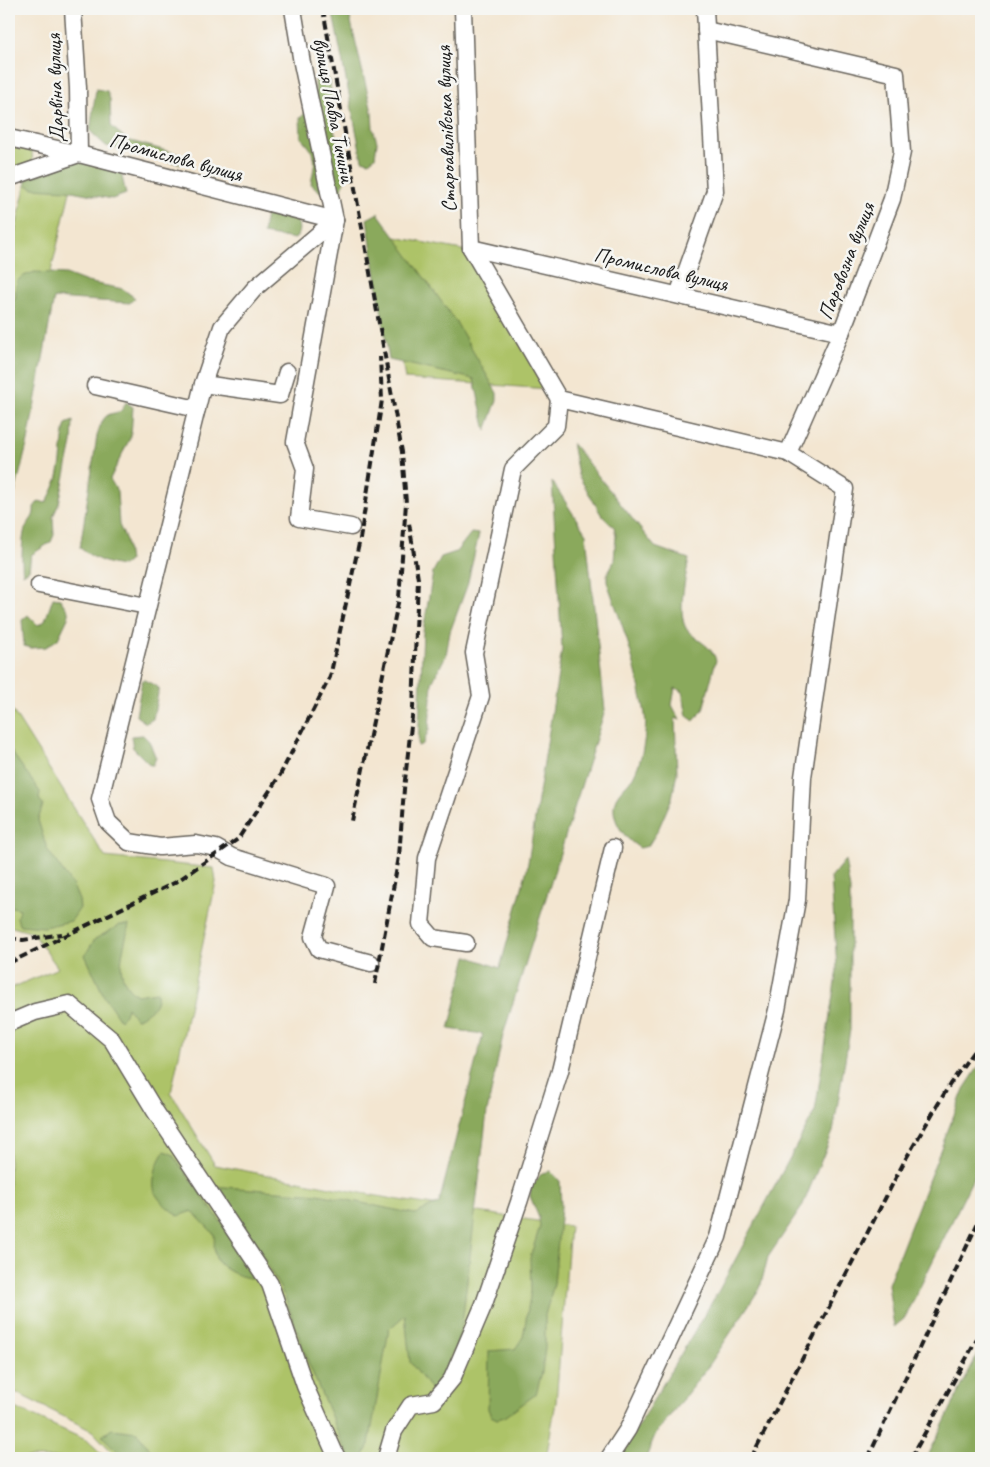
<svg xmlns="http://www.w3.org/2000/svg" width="990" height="1467" font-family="Caveat,sans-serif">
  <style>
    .green { fill: #adc368; stroke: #647042 }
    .forest { fill: #8aa95c; stroke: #53623c }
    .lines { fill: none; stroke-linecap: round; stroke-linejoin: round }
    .minor-casing { stroke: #67635b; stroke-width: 19 }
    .minor { stroke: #fff; stroke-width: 16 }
    .rail { stroke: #1c1c1c; stroke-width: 4; stroke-dasharray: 8 4; stroke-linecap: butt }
    .labels { text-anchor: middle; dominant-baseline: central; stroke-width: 5; stroke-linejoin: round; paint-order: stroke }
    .street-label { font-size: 21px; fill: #1c1c1c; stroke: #f6f6f2 }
  </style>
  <rect width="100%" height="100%" fill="#f6f6f2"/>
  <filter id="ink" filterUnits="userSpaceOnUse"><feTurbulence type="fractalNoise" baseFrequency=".02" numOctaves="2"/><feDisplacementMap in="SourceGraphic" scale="10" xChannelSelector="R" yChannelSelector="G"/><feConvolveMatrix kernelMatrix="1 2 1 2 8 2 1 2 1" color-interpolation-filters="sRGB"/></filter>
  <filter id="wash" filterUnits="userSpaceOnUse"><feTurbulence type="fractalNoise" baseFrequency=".0096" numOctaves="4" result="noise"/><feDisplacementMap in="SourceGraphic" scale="20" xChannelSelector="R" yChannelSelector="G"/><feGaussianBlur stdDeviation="1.12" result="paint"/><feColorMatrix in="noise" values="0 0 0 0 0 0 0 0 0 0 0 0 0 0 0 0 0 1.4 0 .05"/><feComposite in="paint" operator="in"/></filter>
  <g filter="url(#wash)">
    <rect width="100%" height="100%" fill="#f3e6d1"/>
    <g class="green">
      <polygon points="9,145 32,151 33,165 9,171"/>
      <polygon points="79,154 42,309 9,516 9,260 28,173"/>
      <polygon points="380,234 467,251 549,389 405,379"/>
      <polygon points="9,705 105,857 214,868 216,882 171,1093 215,1165 393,1199 570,1226 556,1402 546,1458 118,1458 92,1431 9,1389 9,989 58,968 33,933 9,926"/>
      <polygon points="9,1405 88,1441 106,1458 9,1458"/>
    </g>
    <g class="forest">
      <polygon points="332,9 348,9 372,112 373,128 377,142 375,157 369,162 362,160"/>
      <path d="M322,70L330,81L334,131C339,140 336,145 338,154C341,170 350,182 337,196L324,195L311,184C315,160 319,156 301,138L300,118C307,111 314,105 315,95C316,84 313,82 319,71Z"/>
      <polygon points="96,89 107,91 110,99 111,126 127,140 185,156 180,164 106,146 90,131"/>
      <polygon points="79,160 121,172 126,194 112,199 67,190 33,188 26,185 26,180"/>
      <path d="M267,206L294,213C298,223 302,230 295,239L263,234Z"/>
      <polygon points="378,213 456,322 497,393 497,400 486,431 474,379 389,360 367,219"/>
      <path d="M35,272L66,274L87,282L123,289L135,298L130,303L54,298L28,441L9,516V298L16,299C15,280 16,278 35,272Z"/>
      <path d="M126,402L133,407L131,436L110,479L117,491L119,525L126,540L129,561L123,566C106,564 94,559 80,548L97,436C99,430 101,419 108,415C119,410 119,417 126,402Z"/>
      <path d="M73,421L72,443L59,503L53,517L54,535L51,542L31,555L29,570L23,574C21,565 22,537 25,529C29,519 35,519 34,507L39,501L46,503C51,494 57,483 59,472C63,456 61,439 66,424Z"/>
      <path d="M572,443L655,547L689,559C686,576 675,619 689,632C699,642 712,646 716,660L703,710L694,721L687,716L682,691L675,688L672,705L680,720L675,718L677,773L672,798L658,830L648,846L640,848C624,839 608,817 616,798C620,790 628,784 633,777C640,764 644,748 645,733C647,720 644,708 641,695C634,656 620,619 607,582V575L614,561L616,535L614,527L602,516L578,475Z"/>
      <path d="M552,481L586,534L605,710L503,1035L487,1112L462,1324C456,1349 446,1369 432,1391L410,1362L405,1315L389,1329L369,1444L363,1458H350L342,1442L308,1362L285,1297L252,1237L211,1186L318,1194L415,1214L439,1203L483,1034L449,1029L467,956L500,968L527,869L562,649Z"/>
      <polygon points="471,533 479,534 467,586 450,632 446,655 432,683 429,729 423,744 418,746 423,632 433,572 441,557 456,552"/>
      <polygon points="53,598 60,599 68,611 68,618 58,639 46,647 31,648 24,646 22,620 28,615 38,625 45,621"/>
      <polygon points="142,680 145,680 159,688 153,719 146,723 136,716"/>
      <polygon points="143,735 149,741 156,758 153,765 150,765 133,748 131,736"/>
      <polygon points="9,739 11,751 40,792 39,799 43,805 38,820 47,849 73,886 79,900 80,908 71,921 44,927 19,925 17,917 20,909 9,906"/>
      <polygon points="845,860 850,890 850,1030 833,1132 802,1207 768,1257 760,1288 710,1364 655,1435 646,1458 622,1458 629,1441 719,1290 815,1111 837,969 831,877"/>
      <path d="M120,925H129C124,950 111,978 137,995L157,992C159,1008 148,1012 136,1019L127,1007L125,1015L120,1020L104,996L85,955L95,939Z"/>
      <polygon points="981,1063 981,1162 905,1318 894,1327 888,1284 964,1089"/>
      <path d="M165,1151L172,1154L233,1239L253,1278C243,1279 219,1268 216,1258C213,1251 215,1242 214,1234L192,1211L178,1216C171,1210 162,1204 157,1196C149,1186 157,1160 165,1151Z"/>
      <polygon points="550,1171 560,1181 561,1207 554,1284 545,1315 545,1347 542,1372 536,1394 505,1417 497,1419 491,1416 488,1409 489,1351 515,1349 523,1337 531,1291 530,1258 540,1226 539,1218 530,1196 531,1187 542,1173"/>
      <polygon points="981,1348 981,1458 927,1458 968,1373"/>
      <polygon points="112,1429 137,1432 156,1458 124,1458 102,1436"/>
    </g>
  </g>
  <g filter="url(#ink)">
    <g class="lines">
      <g class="minor-casing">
        <g id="minor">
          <polyline points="293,9 302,63 335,220 295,442 305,469 299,518 351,527"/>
          <polyline points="463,9 471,248 559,399"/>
          <polyline points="706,30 896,74 902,152 892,199 841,333 788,453"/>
          <polyline points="9,138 79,154 78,88 73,9"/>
          <polyline points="9,178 79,154 335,220"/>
          <polyline points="335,220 255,288 222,327 203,384 100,799 108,822 129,842 160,847 196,844 216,848 232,857 327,886 313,937 319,949 371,963"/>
          <polyline points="471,248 841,333"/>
          <polyline points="678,295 715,191 705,9"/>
          <polyline points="203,384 280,395 287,372"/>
          <polyline points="95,386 197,409"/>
          <polyline points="39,585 147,606"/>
          <polyline points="466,943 433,938 421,924 427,858 481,696 474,653 513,469 556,426 559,399 788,453 845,489 803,777 797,900 777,1010 718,1237 628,1429 609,1458"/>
          <polyline points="9,1023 35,1012 69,1004 112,1040 155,1111 270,1284 305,1386 337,1458"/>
          <polyline points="386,1458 394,1431 411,1405 434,1401 452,1379 484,1304 519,1202 560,1071 613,848"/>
        </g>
      </g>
      <use href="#minor" class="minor"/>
      <g class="rail">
        <polyline points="323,9 402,452 406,503 399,598 352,821"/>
        <polyline points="9,938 23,940 62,934"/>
        <polyline points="9,963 176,882 238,839 280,775 330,677 360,539 382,400 380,357"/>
        <polyline points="375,984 399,857 404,789 413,708 418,579 409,523"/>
        <polyline points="751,1458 905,1160 950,1084 981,1041"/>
        <polyline points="868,1458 981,1216"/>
        <polyline points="911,1458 981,1332"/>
      </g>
    </g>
  </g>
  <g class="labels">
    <g class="street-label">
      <text transform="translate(55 88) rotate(-92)">Дарвіна вулиця</text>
      <text transform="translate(334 110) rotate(79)">вулиця Павла Тичини</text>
      <text transform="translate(446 129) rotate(-92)">Староавилівська вулиця</text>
      <text transform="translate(176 157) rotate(15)">Промислова вулиця</text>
      <text transform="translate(846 261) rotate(-69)">Паровозна вулиця</text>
      <text transform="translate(661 269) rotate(13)">Промислова вулиця</text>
    </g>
  </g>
  <rect width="990" height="1467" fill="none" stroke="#f6f6f2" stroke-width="30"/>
</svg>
